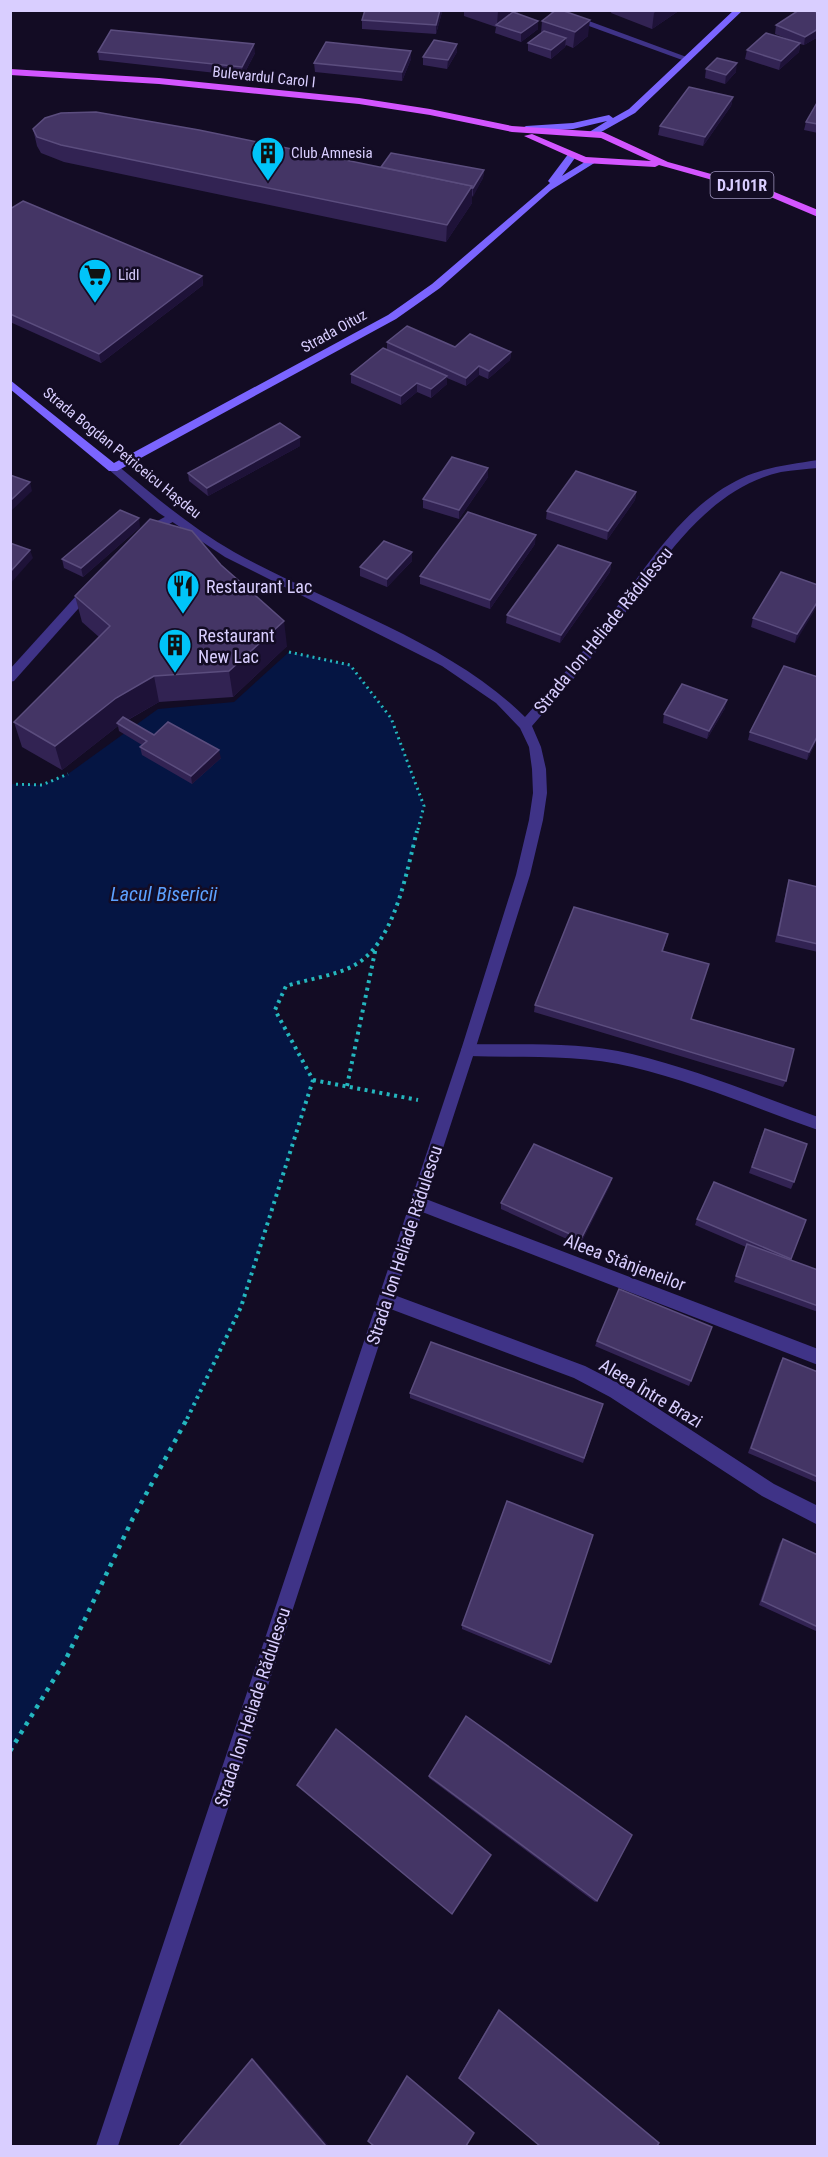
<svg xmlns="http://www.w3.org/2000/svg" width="828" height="2157" font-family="'Roboto Condensed',sans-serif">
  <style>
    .water { fill: #051543 }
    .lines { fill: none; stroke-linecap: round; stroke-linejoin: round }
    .path-far2 { stroke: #24b6be; stroke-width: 3; stroke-dasharray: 2 4; stroke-linecap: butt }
    .path-far1 { stroke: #24b6be; stroke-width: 4; stroke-dasharray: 3 4.5; stroke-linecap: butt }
    .path { stroke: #24b6be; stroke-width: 4.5; stroke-dasharray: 4 6; stroke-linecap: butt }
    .service { fill: #3f3387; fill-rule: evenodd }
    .minor { fill: #3f3387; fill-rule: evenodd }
    .tertiary { fill: #3f3387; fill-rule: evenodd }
    .secondary { fill: #7b65ff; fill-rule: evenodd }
    .primary { fill: #d355ff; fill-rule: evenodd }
    .wall { fill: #322353 }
    .shaded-wall { fill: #1e1238 }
    .building { fill: #443565; stroke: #5b4d7e; stroke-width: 1.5 }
    .labels { text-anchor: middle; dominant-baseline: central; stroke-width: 5; stroke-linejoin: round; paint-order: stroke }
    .far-street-label { font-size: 15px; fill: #d9ceff; stroke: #130c24 }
    .far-poi-label { font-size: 15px; fill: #d9ceff; stroke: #130c24; text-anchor: start }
    .shield { fill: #130c24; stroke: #9e94bd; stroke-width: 1.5 }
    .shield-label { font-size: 16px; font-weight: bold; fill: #d9ceff }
    .poi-label { font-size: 18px; fill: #d9ceff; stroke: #130c24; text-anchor: start }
    .street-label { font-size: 18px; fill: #d9ceff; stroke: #130c24 }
    .water-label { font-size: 20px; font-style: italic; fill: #5ca1ff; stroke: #130c24 }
  </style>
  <rect width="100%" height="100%" fill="#130c24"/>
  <polygon class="water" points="289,652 350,665 391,718 424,806 399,901 377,946 353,966 286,986 275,1010 313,1080 241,1307 197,1401 133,1518 65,1661 11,1751 11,784 42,785 68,774 158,709 234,702"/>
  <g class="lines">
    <g class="path-far2">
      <polyline points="289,652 350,665 391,718 424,806 417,833"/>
      <polyline points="10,784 42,785 68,774"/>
    </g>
    <g class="path-far1">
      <polyline points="313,1080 418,1100"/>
      <polyline points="347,1086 376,947"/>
      <path d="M187,1419L241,1307L313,1080L275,1010L286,986C305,980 337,975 353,966C395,944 406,873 417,831"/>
    </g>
    <polyline class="path" points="10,1751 65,1661 133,1518 188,1417"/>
    <g class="service">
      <polygon points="172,513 176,514 176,520 149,536 141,536 141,530"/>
      <polygon points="90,584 96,588 94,591 14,681 10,682 10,669 86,585"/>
    </g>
    <g class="minor">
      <polygon points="545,10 559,10 692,59 685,61"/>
      <polygon points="810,10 818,10 818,14"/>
      <path d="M468,1044C521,1045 579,1041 632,1054C695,1069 757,1095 818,1117V1130C756,1108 695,1082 632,1067C580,1054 521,1058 468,1056L463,1054L461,1050L463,1046Z"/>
      <polygon points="418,1196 818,1349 818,1365 412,1208 410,1203 412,1198"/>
      <polygon points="386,1292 585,1366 622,1385 774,1484 818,1506 818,1525 762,1496 610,1397 574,1378 380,1305 378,1300 380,1295"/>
    </g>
    <path class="tertiary" d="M818,460V468C806,469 793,470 781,472C700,491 655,574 609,635C585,667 558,696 532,726L541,747L546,769L547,793L543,820L530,875L475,1050L118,2146H96L461,1050L516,875L529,820L533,793L532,769L529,747L520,728L496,703L442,666L225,557L159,513L107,468L113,464L117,465C154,496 192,528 234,552C327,604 449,641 525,717C550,689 576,661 600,630C641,576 678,508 742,478C766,467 792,464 818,460Z"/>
    <g class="secondary">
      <polygon points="734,10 743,10 635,113 594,136 586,134 607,121 573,129 526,132 521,129 526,126 573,123 609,115 613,118 629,109"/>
      <polygon points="569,153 577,155 562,176 588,160 596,162 551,190 440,288 396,319 117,471 109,471 10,389 10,380 114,463 388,315 432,284 550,183 548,181"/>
    </g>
    <polygon class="primary" points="10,69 159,78 359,98 430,109 512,126 603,132 668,162 772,191 818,210 818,217 766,195 659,165 655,167 584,163 524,136 532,134 586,157 651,161 601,138 512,132 430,115 359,104 159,84 10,75"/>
  </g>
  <g class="wall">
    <polygon points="464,10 521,10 516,14 538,29 521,42 495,33 496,27 464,16"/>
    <polygon points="612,10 680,10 652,29 611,13"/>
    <polygon points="442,12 436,34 362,29 362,20"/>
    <polygon points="818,13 818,37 804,45 800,44 799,52 779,70 745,59 747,50 790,40 775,34 776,25"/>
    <polygon points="542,21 588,36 573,48 566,45 565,47 551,59 528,51 528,43 541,33"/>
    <polygon points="457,44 457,52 447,69 423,65 423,57"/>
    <polygon points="411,51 411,59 402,81 315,72 314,63"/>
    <polygon points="98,52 255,53 243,76 99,60"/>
    <polygon points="706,69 736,72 725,84 705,78"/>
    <polygon points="733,97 731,106 703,146 658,135 660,126"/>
    <polygon points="818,101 818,133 804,130 806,122"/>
    <polygon points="33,129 381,167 484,170 483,178 472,197 472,203 446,242 64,162 41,153 37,146"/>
    <polygon points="10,209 202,276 203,285 101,363 10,322"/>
    <polygon points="387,342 511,352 510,360 488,379 479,375 466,386 447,378 447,384 431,398 417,392 401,405 351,383 351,374 387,349"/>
    <polygon points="300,446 208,496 189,481 188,473"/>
    <polygon points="488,468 488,477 459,519 423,508 423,499"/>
    <polygon points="636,492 635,500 607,540 546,519 547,511"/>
    <polygon points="140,527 83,577 64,568 62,559"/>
    <polygon points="535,544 490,609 420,584 420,576"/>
    <polygon points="412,561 387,587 360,576 360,567"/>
    <polygon points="611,563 610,572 560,643 506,623 507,615"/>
    <polygon points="818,585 795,643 751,627 753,618"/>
    <polygon points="75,596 287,646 233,697 159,702 128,720 154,735 221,758 192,784 142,755 140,747 142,745 119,731 118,726 62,770 22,747 14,722 99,637 82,622"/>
    <polygon points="725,708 707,739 663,723 664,714"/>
    <polygon points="750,732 818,738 807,760 748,740"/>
    <polygon points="789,880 818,887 818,952 775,942 787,888"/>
    <polygon points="668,934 663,951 691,1019 786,1081 783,1087 534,1012 535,1005"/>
    <polygon points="762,1135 794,1182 791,1189 749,1173"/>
    <polygon points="612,1178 610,1185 580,1245 501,1209 501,1203"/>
    <polygon points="697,1219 806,1220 790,1260 818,1270 818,1312 734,1282 746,1247 695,1225"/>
    <polygon points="597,1341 691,1381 689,1386 595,1346"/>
    <polygon points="783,1358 818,1372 818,1483 748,1453 780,1363"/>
    <polygon points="410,1393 603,1404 583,1463 410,1398"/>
    <polygon points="783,1539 818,1555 818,1632 759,1605 780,1543"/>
    <polygon points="462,1625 551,1662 550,1665 462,1629"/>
    <polygon points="429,1776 597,1901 595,1902 429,1778"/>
    <polygon points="297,1785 491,1855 452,1914"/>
    <polygon points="498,2010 659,2143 459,2078 459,2077"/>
  </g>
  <g class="shaded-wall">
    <polygon points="440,10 442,10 442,12 436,34 436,25"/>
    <polygon points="499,10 521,10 499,26 497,25 498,11"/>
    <polygon points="657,10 680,10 652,29 654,13"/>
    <polygon points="590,20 588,36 573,48 575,32"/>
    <polygon points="538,21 538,29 521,42 521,33"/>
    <polygon points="818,29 818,37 804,45 805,37"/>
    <polygon points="566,38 565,47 551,59 551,50"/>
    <polygon points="800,43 799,52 779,70 781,61"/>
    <polygon points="254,44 255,53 243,76 242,67"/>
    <polygon points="457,44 457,52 447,69 448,60"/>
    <polygon points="411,51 411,59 402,81 402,72"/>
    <polygon points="737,63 736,72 725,84 726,75"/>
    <polygon points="733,97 731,106 703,146 705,137"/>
    <polygon points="484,170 483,178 473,197 473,188"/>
    <polygon points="472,186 472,203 446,242 447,225"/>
    <polygon points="202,276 203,285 101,363 99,354"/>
    <polygon points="511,352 510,360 488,379 489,371"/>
    <polygon points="479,366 479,375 466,386 466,378"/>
    <polygon points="447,376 447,384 431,398 431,389"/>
    <polygon points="417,383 417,392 401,405 401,396"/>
    <polygon points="300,437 300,446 208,496 207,488"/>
    <polygon points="488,468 488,477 459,519 459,510"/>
    <polygon points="30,482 32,491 10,512 10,501"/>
    <polygon points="636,492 635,500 607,540 608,531"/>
    <polygon points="139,518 140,527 83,577 81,568"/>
    <polygon points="536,535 535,544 490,609 490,600"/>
    <polygon points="30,550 33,558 10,584 10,572"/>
    <polygon points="412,552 412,561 387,587 387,579"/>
    <polygon points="611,563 610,572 560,643 561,635"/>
    <polygon points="818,601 818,605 795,643 797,634"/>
    <polygon points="284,621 287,646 233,697 229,671"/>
    <polygon points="154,676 159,702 122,723 117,723 118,726 62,770 55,746 116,698"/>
    <polygon points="727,700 725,708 707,739 709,731"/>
    <polygon points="818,735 818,738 807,760 809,752"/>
    <polygon points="219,750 221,758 192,784 191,776"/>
    <polygon points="612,1178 610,1185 580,1245 581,1239"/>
    <polygon points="253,2058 329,2146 326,2146 252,2059"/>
    <polygon points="407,2075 473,2131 474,2133 407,2076"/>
  </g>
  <g class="building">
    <polygon points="365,10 440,10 436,25 362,20"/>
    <polygon points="556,10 561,10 590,20 575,32 542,21"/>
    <polygon points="799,10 812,10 818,13 818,29 805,37 776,25"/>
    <polygon points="513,12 538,21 521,33 496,25"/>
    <polygon points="111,30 254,44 242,67 98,52"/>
    <polygon points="544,31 566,38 551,50 528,43"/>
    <polygon points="766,33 800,43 781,61 747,50"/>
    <polygon points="434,40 457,44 448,60 423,57"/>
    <polygon points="326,42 411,51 402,72 314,63"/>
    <polygon points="717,58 737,63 726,75 706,69"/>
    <polygon points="689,87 733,97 705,137 660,126"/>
    <polygon points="818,101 818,124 806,122"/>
    <polygon points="96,112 199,130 472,186 447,225 61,145 37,137 33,129 45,118 61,113"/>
    <polygon points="391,153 484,170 473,188 471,188 472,186 381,167"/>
    <polygon points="23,201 202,276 99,354 10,314 10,209"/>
    <polygon points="407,326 455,347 470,334 511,352 489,371 479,366 466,378 387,342"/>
    <polygon points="383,348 447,376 431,389 417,383 401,396 351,374"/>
    <polygon points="280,423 300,437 207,488 188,473"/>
    <polygon points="452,457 488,468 459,510 423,499"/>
    <polygon points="576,471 636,492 608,531 547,511"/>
    <polygon points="10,475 30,482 10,501"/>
    <polygon points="120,510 139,518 81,568 62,559"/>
    <polygon points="468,512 536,535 490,600 420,576"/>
    <polygon points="150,519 192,531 221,565 284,621 229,671 154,676 116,698 55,746 14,722 110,626 75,596"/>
    <polygon points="384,541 412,552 387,579 360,567"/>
    <polygon points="10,543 30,550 10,572"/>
    <polygon points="558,545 611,563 561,635 507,615"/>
    <polygon points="781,572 818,585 818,601 797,634 753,618"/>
    <polygon points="784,666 818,677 818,735 809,752 750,732"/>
    <polygon points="682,684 727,700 709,731 664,714"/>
    <polygon points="123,717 154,735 168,722 219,750 191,776 140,747 147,741 117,723"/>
    <polygon points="789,880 818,887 818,944 778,935"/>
    <polygon points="574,907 668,934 662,951 709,964 691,1019 794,1049 786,1081 535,1005"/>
    <polygon points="765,1129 807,1144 794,1182 752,1167"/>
    <polygon points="534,1144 612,1178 581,1239 501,1203"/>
    <polygon points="714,1182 806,1220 791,1259 697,1219"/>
    <polygon points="747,1244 818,1270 818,1306 736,1276"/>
    <polygon points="619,1289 712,1327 691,1381 597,1341"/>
    <polygon points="431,1342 603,1404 584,1458 410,1393"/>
    <polygon points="783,1358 818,1372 818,1477 751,1448"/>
    <polygon points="507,1501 593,1535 551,1662 462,1625"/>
    <polygon points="783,1539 818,1555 818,1627 762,1601"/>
    <polygon points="466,1716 632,1835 597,1901 429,1776"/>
    <polygon points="336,1729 491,1855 452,1914 297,1785"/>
    <polygon points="499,2010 659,2143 657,2146 540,2146 459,2078"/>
    <polygon points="252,2059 326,2146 179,2146"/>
    <polygon points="407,2076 474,2133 466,2146 374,2146 368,2141"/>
  </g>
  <defs>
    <g id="building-pin" transform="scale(1.725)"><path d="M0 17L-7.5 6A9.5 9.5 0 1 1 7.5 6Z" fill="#00c4f9" stroke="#130c24"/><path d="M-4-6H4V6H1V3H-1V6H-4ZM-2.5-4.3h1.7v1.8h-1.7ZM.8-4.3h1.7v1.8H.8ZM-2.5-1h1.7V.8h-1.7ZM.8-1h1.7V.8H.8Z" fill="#111"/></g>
    <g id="supermarket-pin" transform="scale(1.725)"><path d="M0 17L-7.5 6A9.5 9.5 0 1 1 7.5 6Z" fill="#00c4f9" stroke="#130c24"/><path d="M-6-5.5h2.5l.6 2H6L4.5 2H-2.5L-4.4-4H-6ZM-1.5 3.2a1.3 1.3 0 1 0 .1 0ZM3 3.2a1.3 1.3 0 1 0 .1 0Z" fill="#111"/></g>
    <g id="restaurant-pin" transform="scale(1.725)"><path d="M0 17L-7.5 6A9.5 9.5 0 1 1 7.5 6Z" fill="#00c4f9" stroke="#130c24"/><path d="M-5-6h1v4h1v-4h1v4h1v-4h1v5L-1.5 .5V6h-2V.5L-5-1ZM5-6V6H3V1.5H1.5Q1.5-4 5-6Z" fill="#111"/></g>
  </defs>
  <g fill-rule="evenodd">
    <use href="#building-pin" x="268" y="153"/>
    <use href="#supermarket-pin" x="95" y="275"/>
    <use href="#restaurant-pin" x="183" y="586"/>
    <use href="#building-pin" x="175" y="645"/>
  </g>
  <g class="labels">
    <g class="far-street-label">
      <text transform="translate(264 77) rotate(6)">Bulevardul Carol I</text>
      <text transform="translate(334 331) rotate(-29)">Strada Oituz</text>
      <text transform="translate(122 453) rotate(39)">Strada Bogdan Petriceicu Hașdeu</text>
    </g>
    <g class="far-poi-label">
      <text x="291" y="153">Club Amnesia</text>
      <text x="118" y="275">Lidl</text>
    </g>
    <rect class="shield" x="710.5" y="172" width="63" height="26" rx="4.5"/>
    <g class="shield-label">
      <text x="742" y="185">DJ101R</text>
    </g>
    <g class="poi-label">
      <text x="206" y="586">Restaurant Lac</text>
      <text x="198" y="635">Restaurant<tspan x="198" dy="21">New Lac</tspan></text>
    </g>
    <g class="street-label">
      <text transform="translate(603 630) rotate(-51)">Strada Ion Heliade Rădulescu</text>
      <text transform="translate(404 1245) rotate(-72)">Strada Ion Heliade Rădulescu</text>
      <text transform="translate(625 1262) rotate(21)">Aleea Stânjeneilor</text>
      <text transform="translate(651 1393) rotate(31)">Aleea Între Brazi</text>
      <text transform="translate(252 1707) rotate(-72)">Strada Ion Heliade Rădulescu</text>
    </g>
    <g class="water-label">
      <text x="164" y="894">Lacul Bisericii</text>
    </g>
  </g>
  <rect width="828" height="2157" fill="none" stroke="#d9ceff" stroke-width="24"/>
</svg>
